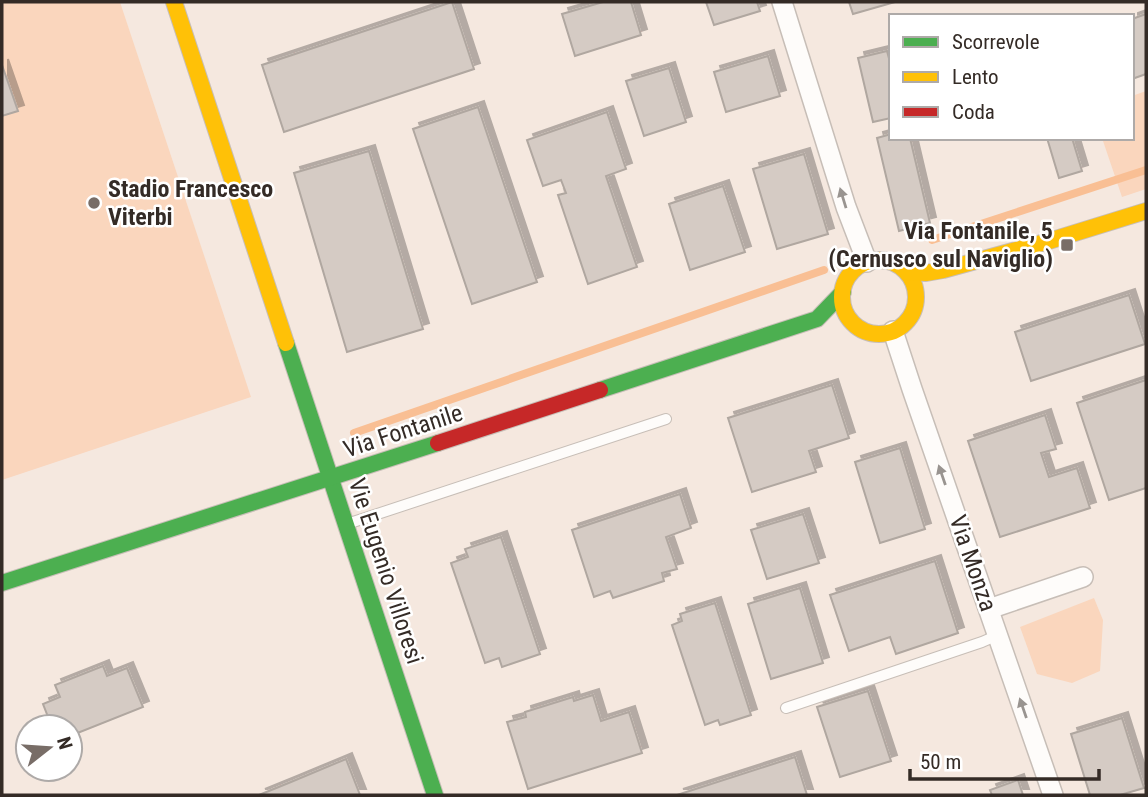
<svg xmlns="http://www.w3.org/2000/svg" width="1148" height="797" font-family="'Roboto Condensed',sans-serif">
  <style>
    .green { fill: #fad6bd }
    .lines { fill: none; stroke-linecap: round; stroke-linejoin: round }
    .stream { stroke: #f9bf94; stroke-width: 8 }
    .building { fill: #d5cbc4; stroke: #b0a7a0; stroke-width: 2; filter: url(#shadow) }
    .lane-casing { stroke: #c7beb7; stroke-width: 12 }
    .street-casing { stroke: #c7beb7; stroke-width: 22 }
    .fast-casing { stroke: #c7beb7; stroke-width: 18 }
    .slow-casing { stroke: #c7beb7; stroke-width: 18 }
    .jam-casing { stroke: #c7beb7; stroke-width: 18 }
    .lane { stroke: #fefcfa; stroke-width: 10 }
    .street { stroke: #fefcfa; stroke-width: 19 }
    .fast { stroke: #4caf50; stroke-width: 16 }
    .slow { stroke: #ffc107; stroke-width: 16 }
    .jam { stroke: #c62828; stroke-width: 16 }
    .oneway { fill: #999490 }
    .poi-dot { fill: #786d67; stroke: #fff; stroke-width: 2.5 }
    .labels { text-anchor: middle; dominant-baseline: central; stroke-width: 5; stroke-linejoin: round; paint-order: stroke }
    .poi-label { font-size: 24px; font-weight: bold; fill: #342b26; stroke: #fff; text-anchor: start }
    .street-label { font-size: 24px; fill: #342b26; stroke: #fff }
  </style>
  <defs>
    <filter id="shadow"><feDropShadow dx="6" dy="-6" stdDeviation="0" flood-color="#0004"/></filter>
  </defs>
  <rect width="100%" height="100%" fill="#f5e8df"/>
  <g class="green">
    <polygon points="2,2 120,2 251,397 2,480"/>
    <polygon points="1146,91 1146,189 1122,197 1102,138 1132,138 1132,96"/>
    <polygon points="1094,598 1103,620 1100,671 1072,683 1037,674 1020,627"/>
  </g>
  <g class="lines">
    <g class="stream">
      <polyline points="932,240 1146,170"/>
      <polyline points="354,433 824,270"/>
    </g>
  </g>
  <g class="building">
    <polygon points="452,2 474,69 284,132 262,65"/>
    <polygon points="603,2 631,2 641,35 575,56 562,14"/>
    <polygon points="706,2 757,2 760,11 714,25"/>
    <polygon points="849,2 895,2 853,14"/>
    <polygon points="1146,14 1146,74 1132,79 1132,19"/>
    <polygon points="887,51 891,66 891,118 873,122 858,58"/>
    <polygon points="768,56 780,96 726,112 714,72"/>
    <polygon points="2,65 18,111 2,116"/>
    <polygon points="669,68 686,122 644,136 626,81"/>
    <polygon points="478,107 537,282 472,304 413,129"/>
    <polygon points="607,112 626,169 606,176 637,267 588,284 558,195 566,193 561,180 543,186 527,140"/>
    <polygon points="891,134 891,138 910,138 930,223 899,231 877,138"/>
    <polygon points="1047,138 1072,138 1082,171 1059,178"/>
    <polygon points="369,151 423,329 347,352 294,173"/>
    <polygon points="804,154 828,234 777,249 753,169"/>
    <polygon points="723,186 745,252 690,270 669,204"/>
    <polygon points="1129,295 1145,344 1031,381 1015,332"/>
    <polygon points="1146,380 1146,488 1109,500 1077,403"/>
    <polygon points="832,385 849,438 809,451 816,472 752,492 728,418"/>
    <polygon points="1045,415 1056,449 1041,453 1049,477 1077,468 1090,508 1000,537 968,441"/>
    <polygon points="900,448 925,529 880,543 855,462"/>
    <polygon points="680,494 691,528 666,537 677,569 662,573 664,581 613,598 610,591 594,597 572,530"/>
    <polygon points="803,514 819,563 767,579 751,530"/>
    <polygon points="501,537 540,654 502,667 499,658 485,663 451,563 468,557 465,549"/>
    <polygon points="935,561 958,633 896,654 890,637 849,651 830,595"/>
    <polygon points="800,588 823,663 771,679 748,604"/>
    <polygon points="715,603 751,715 720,725 718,720 705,725 672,625 682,621 680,614"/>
    <polygon points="103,666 107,676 127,668 143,707 70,736 70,727 52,727 43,704 60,697 55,685"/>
    <polygon points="868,691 891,761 840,777 817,707"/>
    <polygon points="593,695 601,721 629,712 642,753 528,789 507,722 526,717 525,712 573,697 574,701"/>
    <polygon points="1122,718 1144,788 1120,795 1090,795 1071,734"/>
    <polygon points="795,757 807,795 677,795"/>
    <polygon points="346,759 360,795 259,795 291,782"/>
    <polygon points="1018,780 1023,795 992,795 990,790"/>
  </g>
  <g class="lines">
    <g class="lane-casing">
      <g id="lane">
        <polyline points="347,524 666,419"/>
        <polyline points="786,708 982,642 998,635"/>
      </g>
    </g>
    <g class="street-casing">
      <g id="street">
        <polyline points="782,2 846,207 867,262"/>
        <polyline points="893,331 912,389 1053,795"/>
        <polyline points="989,609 1083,577"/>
      </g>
    </g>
    <g class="fast-casing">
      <g id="fast">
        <polyline points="286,343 435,795"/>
        <polyline points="600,390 817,319 843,292"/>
        <polyline points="2,583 438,443"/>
      </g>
    </g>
    <g class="slow-casing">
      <g id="slow">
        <polyline points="174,2 286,343"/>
        <circle cx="879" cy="297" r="37"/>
        <polyline points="907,272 926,273 943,270 1049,241 1146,211"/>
      </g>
    </g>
    <g class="jam-casing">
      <polyline id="jam" points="438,443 600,390"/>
    </g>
    <use href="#lane" class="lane"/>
    <use href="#street" class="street"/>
    <use href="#fast" class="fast"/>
    <use href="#slow" class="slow"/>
    <use href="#jam" class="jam"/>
  </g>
  <defs><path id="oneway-solid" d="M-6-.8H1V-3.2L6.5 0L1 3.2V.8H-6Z" transform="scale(1.75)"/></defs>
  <g class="oneway">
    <use href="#oneway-solid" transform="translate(843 198) rotate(-107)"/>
    <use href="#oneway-solid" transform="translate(942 475) rotate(-109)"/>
    <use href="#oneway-solid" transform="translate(1023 708) rotate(-109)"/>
  </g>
  <g class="poi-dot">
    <circle cx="94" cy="203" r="7"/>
    <rect x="1060" y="238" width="14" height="14" rx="3.5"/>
  </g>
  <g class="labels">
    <g class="poi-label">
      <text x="108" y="189">Stadio Francesco<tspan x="108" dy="28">Viterbi</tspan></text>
      <text x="1053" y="231" text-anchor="end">Via Fontanile, 5<tspan x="1053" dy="28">(Cernusco sul Naviglio)</tspan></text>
    </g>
    <g class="street-label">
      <text transform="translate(403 431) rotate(-18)">Via Fontanile</text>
      <text transform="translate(973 563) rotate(71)">Via Monza</text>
      <text transform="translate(386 571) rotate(72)">Vie Eugenio Villoresi</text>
    </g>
  </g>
  <rect width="1148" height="797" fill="none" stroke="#342b26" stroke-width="7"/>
  <rect x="889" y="14" width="245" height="126" fill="#ffffff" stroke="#aeaaa8" stroke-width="2"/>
  <rect x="903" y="37" width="35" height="10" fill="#4caf50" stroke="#aeaaa8" stroke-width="2"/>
  <text x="952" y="49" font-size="21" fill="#342b26">Scorrevole</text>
  <rect x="903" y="72" width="35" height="10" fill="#ffc107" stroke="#aeaaa8" stroke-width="2"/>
  <text x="952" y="84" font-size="21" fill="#342b26">Lento</text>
  <rect x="903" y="107" width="35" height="10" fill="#c62828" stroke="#aeaaa8" stroke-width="2"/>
  <text x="952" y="119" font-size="21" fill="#342b26">Coda</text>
  <g transform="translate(49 748) rotate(73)"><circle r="33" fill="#ffffff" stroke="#aeaaa8" stroke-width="2"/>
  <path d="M0-5L12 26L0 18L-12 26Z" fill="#786d67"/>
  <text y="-10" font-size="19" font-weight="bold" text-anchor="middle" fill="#342b26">N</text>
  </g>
  <path d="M910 769v10h189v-10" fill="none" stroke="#342b26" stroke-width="3.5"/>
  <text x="920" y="769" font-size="21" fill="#342b26" stroke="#ffffff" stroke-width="5" paint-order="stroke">50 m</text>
</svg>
